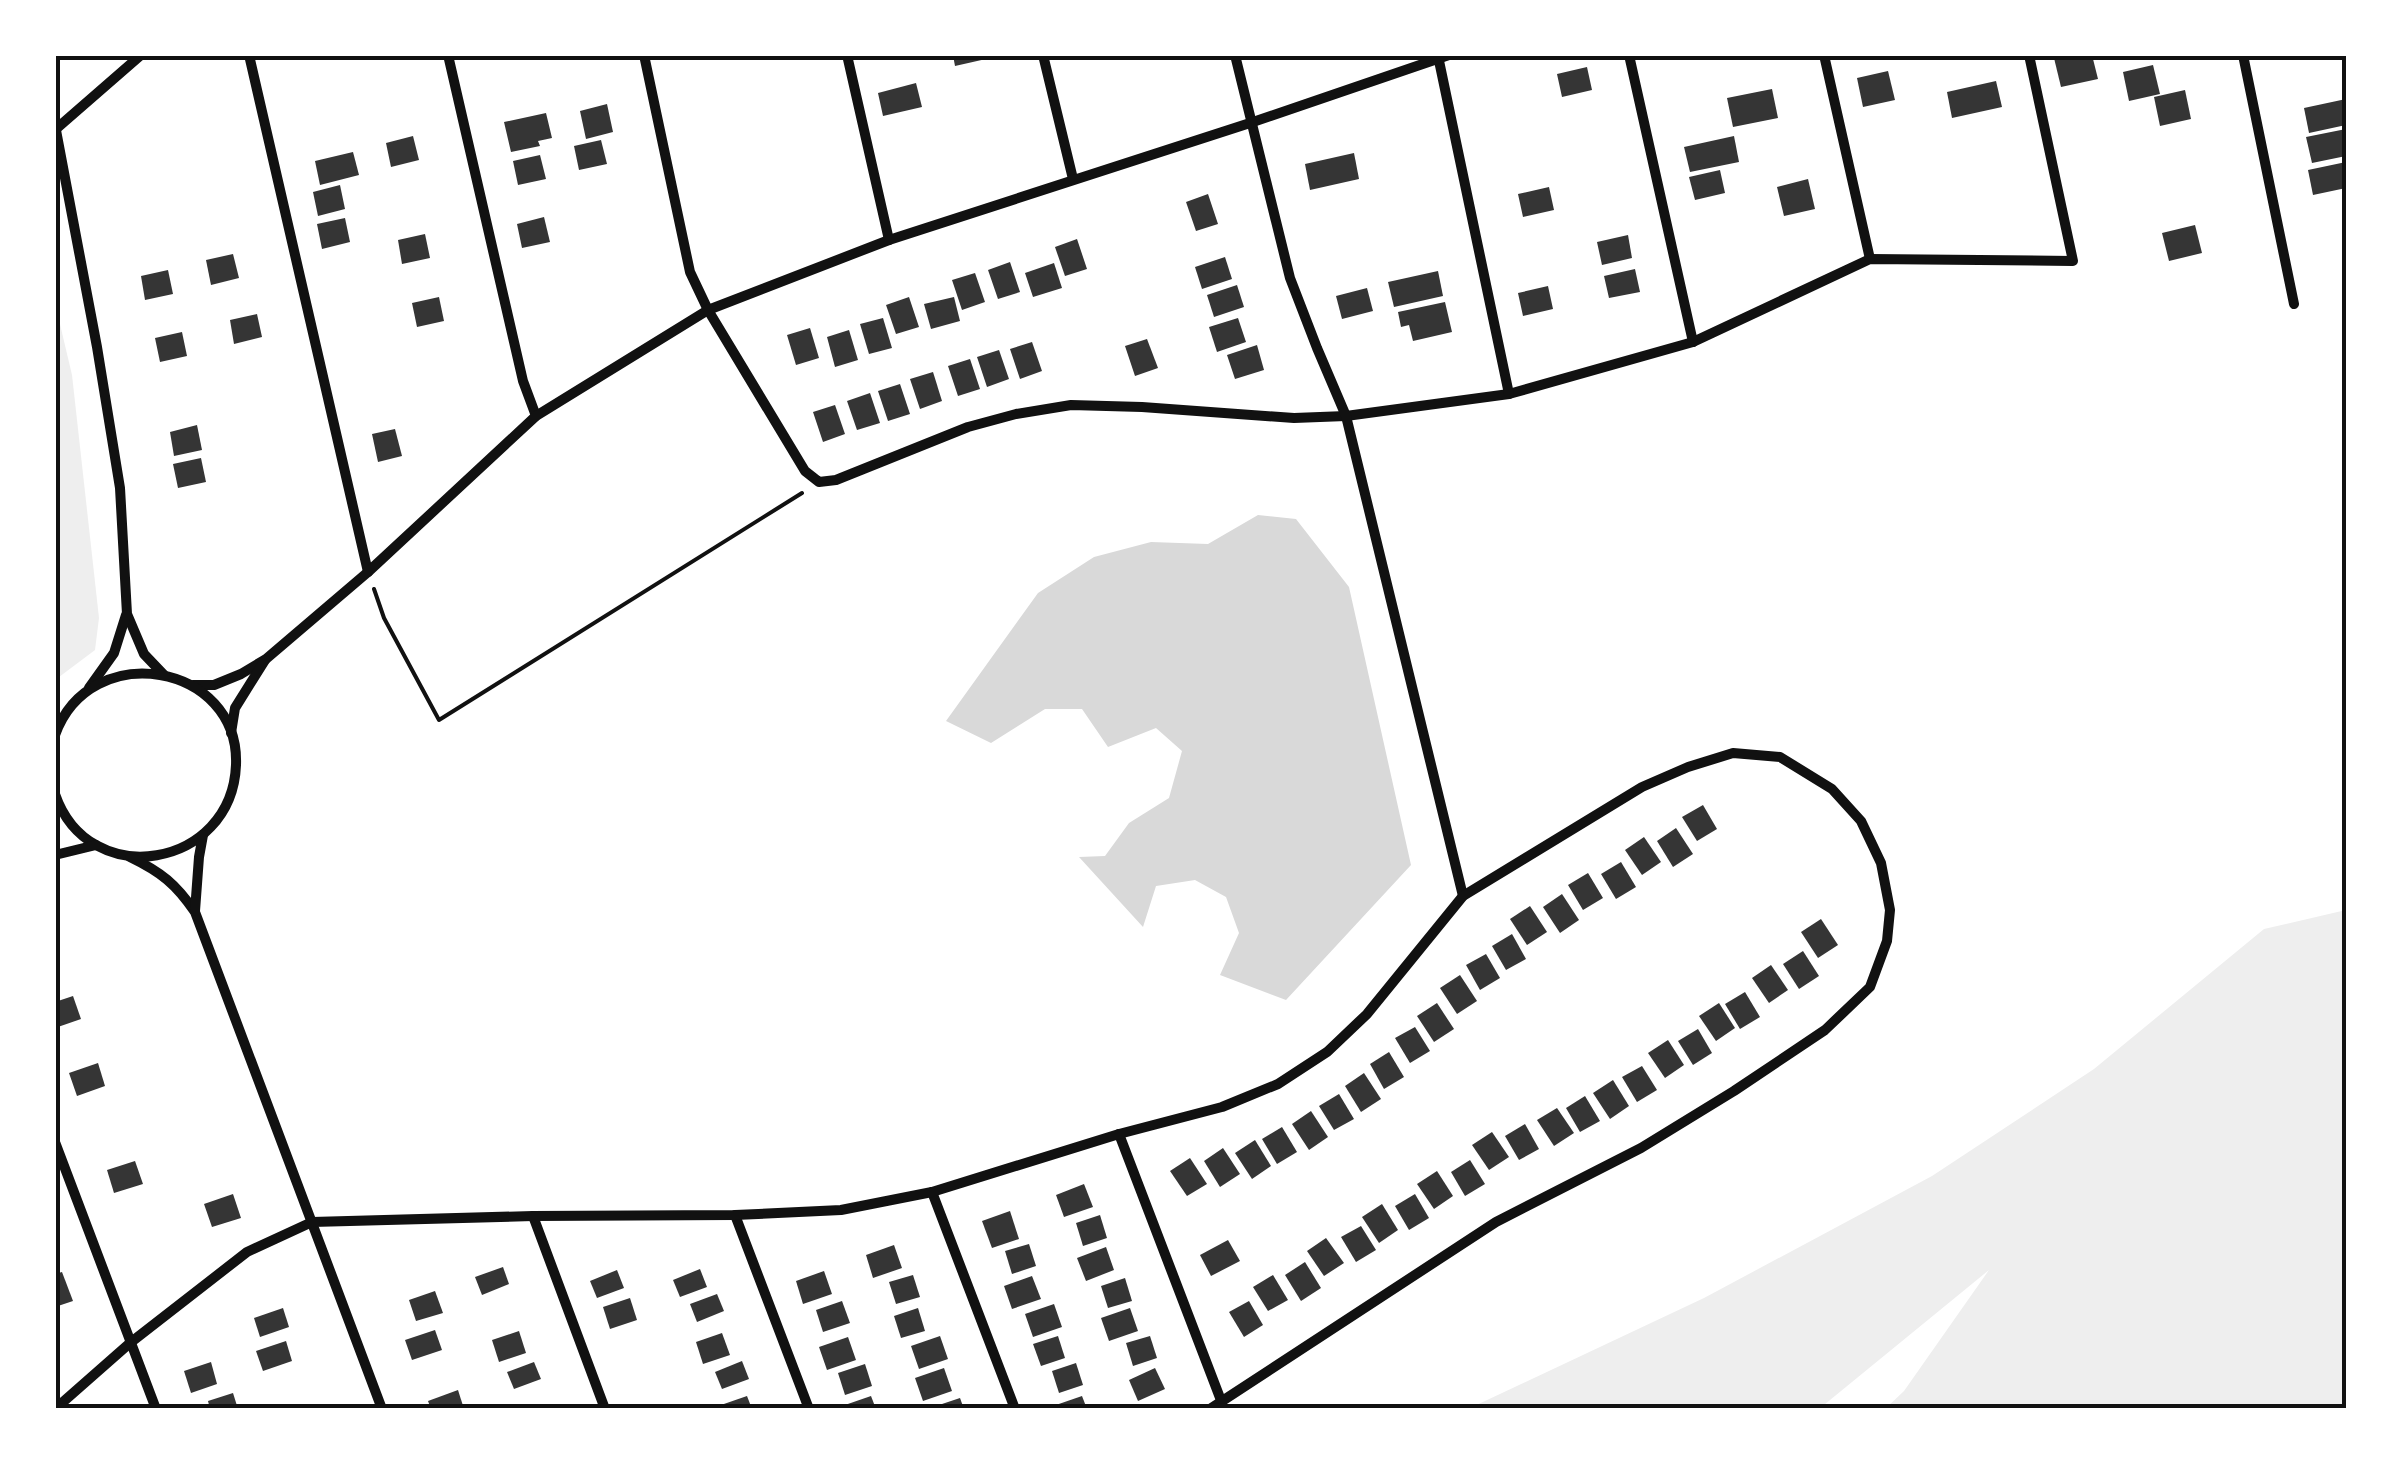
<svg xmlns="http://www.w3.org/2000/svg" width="2401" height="1464" font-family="'Noto Sans',sans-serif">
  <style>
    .green { fill: #eee }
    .water { fill: #d9d9d9 }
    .building { fill: #353535 }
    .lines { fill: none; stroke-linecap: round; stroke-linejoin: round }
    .path { stroke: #111; stroke-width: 4 }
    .minor { stroke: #111; stroke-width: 10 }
    .neatline { fill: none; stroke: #111; stroke-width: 4 }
  </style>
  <rect width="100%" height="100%" fill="#fff"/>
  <g class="green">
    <polygon points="55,303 72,375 99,618 95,650 55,680"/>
    <polygon points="2346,910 2346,1409 1885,1409 1904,1391 1989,1270 1819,1409 1468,1409 1704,1298 1932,1176 2094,1069 2264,929"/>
  </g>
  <polygon class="water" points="1258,515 1296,519 1349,587 1411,865 1286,1000 1220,975 1239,933 1226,897 1195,880 1156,886 1143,927 1079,857 1105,856 1129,823 1169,798 1182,751 1156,728 1108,747 1082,709 1045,709 991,743 946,721 1038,593 1094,557 1151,542 1208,544"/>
  <g class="building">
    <polygon points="953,55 985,55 986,59 955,66"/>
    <polygon points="2066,55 2092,55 2098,79 2061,87 2054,58"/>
    <polygon points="2153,65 2160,94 2129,101 2123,72"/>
    <polygon points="1587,67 1592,90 1562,97 1557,74"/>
    <polygon points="1888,71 1895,100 1863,107 1857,78"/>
    <polygon points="1996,81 2002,107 1952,118 1947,92"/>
    <polygon points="916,83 922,107 883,116 878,93"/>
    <polygon points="1772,89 1778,118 1733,127 1727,98"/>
    <polygon points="2185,90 2191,119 2160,126 2154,97"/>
    <polygon points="2346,99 2346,125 2309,133 2304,108"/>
    <polygon points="607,104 613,132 586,139 580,111"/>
    <polygon points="546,113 552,138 538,141 540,146 511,152 504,122"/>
    <polygon points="2346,129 2346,156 2312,163 2306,137"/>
    <polygon points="413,136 419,160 391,167 386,143"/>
    <polygon points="1734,136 1739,162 1690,172 1684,147"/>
    <polygon points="601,140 607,164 579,170 574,146"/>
    <polygon points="353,152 359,175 320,185 315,161"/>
    <polygon points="1354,153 1359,179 1310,190 1305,164"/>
    <polygon points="540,155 546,179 518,185 513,161"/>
    <polygon points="2346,162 2346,188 2313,195 2308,170"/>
    <polygon points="1720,170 1725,193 1695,200 1689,177"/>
    <polygon points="1808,179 1815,209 1784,216 1777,187"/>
    <polygon points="340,185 345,209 318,216 313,192"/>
    <polygon points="1549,187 1554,210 1523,217 1518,194"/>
    <polygon points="1208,194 1218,224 1196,231 1186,202"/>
    <polygon points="544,217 550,242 522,248 517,224"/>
    <polygon points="345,218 350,242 322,249 317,224"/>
    <polygon points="2195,225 2202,253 2169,261 2162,233"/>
    <polygon points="425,234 430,258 402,264 398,240"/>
    <polygon points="1628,235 1632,258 1602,265 1597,242"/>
    <polygon points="1077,239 1087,269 1065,276 1055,247"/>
    <polygon points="233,254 239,278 211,285 206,260"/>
    <polygon points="1225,257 1232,279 1202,289 1195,267"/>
    <polygon points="1010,262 1020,292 998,299 988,270"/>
    <polygon points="1054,263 1062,288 1033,297 1025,273"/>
    <polygon points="1635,269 1640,292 1609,298 1604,276"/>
    <polygon points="168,270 173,294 145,300 141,276"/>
    <polygon points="1438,271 1443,296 1394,307 1388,282"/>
    <polygon points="975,273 985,302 962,310 952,280"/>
    <polygon points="1237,285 1244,307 1214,317 1207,295"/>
    <polygon points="1548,286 1553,309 1523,316 1518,293"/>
    <polygon points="1367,288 1373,311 1342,319 1336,296"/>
    <polygon points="439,297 444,321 417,327 412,303"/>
    <polygon points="909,297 919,327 896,334 886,305"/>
    <polygon points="954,297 960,321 931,329 924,304"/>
    <polygon points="1445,302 1452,332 1413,341 1409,325 1401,327 1398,312"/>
    <polygon points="257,314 262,337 234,344 230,320"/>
    <polygon points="883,318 892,348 869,354 860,324"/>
    <polygon points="1238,318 1246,342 1217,352 1209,327"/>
    <polygon points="810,328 819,358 796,365 787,335"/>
    <polygon points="849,330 858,360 835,367 827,337"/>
    <polygon points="182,332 187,356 160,362 155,338"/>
    <polygon points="1147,339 1158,368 1135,376 1125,346"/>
    <polygon points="1032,342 1042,371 1020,379 1010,349"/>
    <polygon points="1257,345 1264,370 1235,379 1227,355"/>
    <polygon points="999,350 1009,379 987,387 977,357"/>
    <polygon points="970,359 980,389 958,396 948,366"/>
    <polygon points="933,372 942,401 920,409 910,379"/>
    <polygon points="900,384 910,414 888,421 878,391"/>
    <polygon points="870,393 880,423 857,430 847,401"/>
    <polygon points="835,405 845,434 823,442 813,412"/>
    <polygon points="197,425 202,450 174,456 170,432"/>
    <polygon points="395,429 402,456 378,462 372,434"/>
    <polygon points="201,458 206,482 178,488 173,464"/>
    <polygon points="1703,805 1717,829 1697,841 1682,817"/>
    <polygon points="1676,828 1693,854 1673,867 1657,841"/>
    <polygon points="1644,837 1661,862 1642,875 1625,850"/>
    <polygon points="1621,862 1636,887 1616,899 1601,874"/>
    <polygon points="1588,873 1603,898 1583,910 1568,885"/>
    <polygon points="1562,894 1579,920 1560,933 1543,907"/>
    <polygon points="1530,906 1547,932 1527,945 1510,919"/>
    <polygon points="1821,919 1838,945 1818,958 1801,932"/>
    <polygon points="1512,934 1526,959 1506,970 1492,946"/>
    <polygon points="1803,951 1819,976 1799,989 1783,964"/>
    <polygon points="1486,954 1500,978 1480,990 1466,965"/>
    <polygon points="1771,965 1788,990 1769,1003 1752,978"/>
    <polygon points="1460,975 1477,1001 1457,1014 1440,988"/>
    <polygon points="1745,992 1760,1017 1740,1029 1725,1004"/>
    <polygon points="73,996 81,1019 55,1028 55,1002"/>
    <polygon points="1437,1003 1454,1029 1434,1042 1417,1016"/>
    <polygon points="1719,1003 1735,1028 1716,1041 1699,1016"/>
    <polygon points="1415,1027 1430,1051 1410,1063 1395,1038"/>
    <polygon points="1698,1029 1712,1053 1693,1065 1678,1041"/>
    <polygon points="1668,1040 1684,1065 1665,1078 1648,1053"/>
    <polygon points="1389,1052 1404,1077 1384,1089 1370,1064"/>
    <polygon points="98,1063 105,1086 77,1096 69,1073"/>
    <polygon points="1642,1066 1657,1090 1637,1102 1622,1077"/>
    <polygon points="1364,1073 1381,1099 1361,1112 1345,1086"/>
    <polygon points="1613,1080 1629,1106 1610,1119 1593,1093"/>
    <polygon points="1339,1094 1354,1119 1334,1130 1319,1106"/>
    <polygon points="1585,1096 1600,1121 1580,1132 1566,1108"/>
    <polygon points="1557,1108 1574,1133 1554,1146 1537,1120"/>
    <polygon points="1311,1111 1328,1137 1309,1150 1292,1124"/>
    <polygon points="1525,1124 1539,1149 1519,1160 1505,1136"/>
    <polygon points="1282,1127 1297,1152 1277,1164 1262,1139"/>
    <polygon points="1492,1132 1509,1157 1489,1170 1472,1145"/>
    <polygon points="1255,1140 1271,1166 1252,1179 1235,1153"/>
    <polygon points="1223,1148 1240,1174 1220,1187 1204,1161"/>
    <polygon points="1190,1158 1207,1184 1187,1196 1170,1171"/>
    <polygon points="1470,1160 1485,1184 1465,1196 1451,1172"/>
    <polygon points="135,1161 143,1184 114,1193 107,1170"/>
    <polygon points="1437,1171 1453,1196 1434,1209 1417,1184"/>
    <polygon points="1084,1184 1093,1207 1064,1217 1056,1195"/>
    <polygon points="233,1194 241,1218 212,1227 204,1204"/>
    <polygon points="1415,1194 1429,1218 1409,1230 1395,1206"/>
    <polygon points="1382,1204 1398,1230 1379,1243 1362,1217"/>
    <polygon points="1010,1211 1019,1239 992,1248 982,1221"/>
    <polygon points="1100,1215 1107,1238 1083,1246 1076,1223"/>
    <polygon points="1361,1226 1376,1250 1356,1262 1341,1237"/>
    <polygon points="1326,1238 1344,1263 1324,1276 1307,1251"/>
    <polygon points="1228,1240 1240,1261 1211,1276 1200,1255"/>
    <polygon points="1029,1244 1036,1266 1012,1274 1005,1251"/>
    <polygon points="894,1245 902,1268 873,1278 866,1255"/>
    <polygon points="1106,1247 1114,1270 1086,1281 1077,1258"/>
    <polygon points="1305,1262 1321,1288 1301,1301 1285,1275"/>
    <polygon points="503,1267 509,1284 482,1295 475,1277"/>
    <polygon points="700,1269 707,1287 680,1297 673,1280"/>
    <polygon points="617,1270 624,1288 597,1298 590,1281"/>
    <polygon points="824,1271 832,1294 803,1304 796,1281"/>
    <polygon points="62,1272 73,1301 55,1307 55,1274"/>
    <polygon points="913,1275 920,1297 896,1304 889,1282"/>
    <polygon points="1273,1275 1288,1300 1268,1311 1253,1287"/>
    <polygon points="1032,1276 1041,1299 1012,1309 1004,1286"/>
    <polygon points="1125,1278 1132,1301 1108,1308 1101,1286"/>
    <polygon points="435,1291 443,1313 416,1321 409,1300"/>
    <polygon points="717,1294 724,1311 697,1322 690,1304"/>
    <polygon points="630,1298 637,1320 610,1329 603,1307"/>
    <polygon points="842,1301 850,1323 823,1332 816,1310"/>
    <polygon points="1249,1301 1263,1325 1244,1337 1229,1312"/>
    <polygon points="1054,1304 1062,1327 1033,1337 1025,1314"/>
    <polygon points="283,1308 289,1327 260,1337 254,1318"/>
    <polygon points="918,1308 925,1331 901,1338 894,1316"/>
    <polygon points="1130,1308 1138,1331 1109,1341 1101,1318"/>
    <polygon points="435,1330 442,1350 412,1360 405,1340"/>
    <polygon points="519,1331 526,1353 499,1362 492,1340"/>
    <polygon points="722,1333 730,1355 703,1364 696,1342"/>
    <polygon points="940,1336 948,1359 919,1369 911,1346"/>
    <polygon points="1058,1336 1065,1358 1041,1366 1033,1344"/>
    <polygon points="1150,1336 1157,1358 1133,1366 1126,1343"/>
    <polygon points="848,1337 856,1360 827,1370 819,1347"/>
    <polygon points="286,1341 292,1361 263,1371 256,1351"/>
    <polygon points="742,1361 749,1379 722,1389 715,1372"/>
    <polygon points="211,1362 217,1384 191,1393 184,1371"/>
    <polygon points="534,1362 541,1379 514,1389 507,1372"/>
    <polygon points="1076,1363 1083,1385 1059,1393 1052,1371"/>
    <polygon points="865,1364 872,1386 845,1395 838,1373"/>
    <polygon points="944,1368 952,1391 923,1401 915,1378"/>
    <polygon points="1155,1368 1165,1389 1138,1401 1129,1380"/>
    <polygon points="458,1390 464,1409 431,1409 428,1401"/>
    <polygon points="233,1393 238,1409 210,1409 208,1401"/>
    <polygon points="747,1396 752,1409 722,1409 721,1405"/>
    <polygon points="871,1396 876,1409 843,1409 842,1406"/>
    <polygon points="1082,1396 1087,1409 1054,1409 1053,1406"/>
    <polygon points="960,1398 964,1409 937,1409 936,1406"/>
  </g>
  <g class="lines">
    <polyline class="path" points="374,589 384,618 439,720 802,493"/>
    <g class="minor">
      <polyline points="249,55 368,572"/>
      <polyline points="448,55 523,381 536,416"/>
      <polyline points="644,55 690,272 708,310 805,471 819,482 836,480 968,427 1016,414 1071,405 1142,407 1294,418 1346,416 1509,394 1693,342 1870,259 2073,261 2029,55"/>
      <polyline points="847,55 889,240"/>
      <polyline points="1043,55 1073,179"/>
      <polyline points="1235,55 1290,278 1317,348 1346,416 1463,896"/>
      <polyline points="1629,55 1693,342"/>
      <polyline points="1824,55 1870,259"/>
      <polyline points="2243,55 2294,304"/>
      <polyline points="1438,56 1509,394"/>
      <polyline points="55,125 97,347 120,488 127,614 144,654 164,675"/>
      <polyline points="56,129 141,55"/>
      <polyline points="193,685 214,685 241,674 266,659 368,572 536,416 708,310 889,240 1250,123 1449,55"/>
      <polyline points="89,688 114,653 126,615"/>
      <polyline points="231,733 235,708 265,660"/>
      <path d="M55,735C90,637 240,663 236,765C232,868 89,893 55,794"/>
      <polyline points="55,855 96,845"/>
      <path d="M130,857C161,872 176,884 195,912L382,1409"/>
      <polyline points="195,911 199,857 203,835"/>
      <polyline points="1119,1134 1222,1403"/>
      <polyline points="55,1142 156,1409"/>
      <polyline points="932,1192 1015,1409"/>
      <polyline points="735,1215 809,1409"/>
      <polyline points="533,1216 605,1409"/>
      <polyline points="55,1409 130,1343 247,1252 312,1222 533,1216 735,1215 841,1210 932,1192 1119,1134 1222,1107 1278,1084 1327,1052 1367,1014 1463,896 1642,787 1688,767 1733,753 1780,757 1832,789 1861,821 1881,863 1890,910 1887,941 1870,987 1825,1030 1734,1091 1641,1148 1496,1222 1210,1409"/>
    </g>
  </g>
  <rect width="2401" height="1464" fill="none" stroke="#ffffff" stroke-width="115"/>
  <rect x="58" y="58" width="2286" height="1348" class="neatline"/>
</svg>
